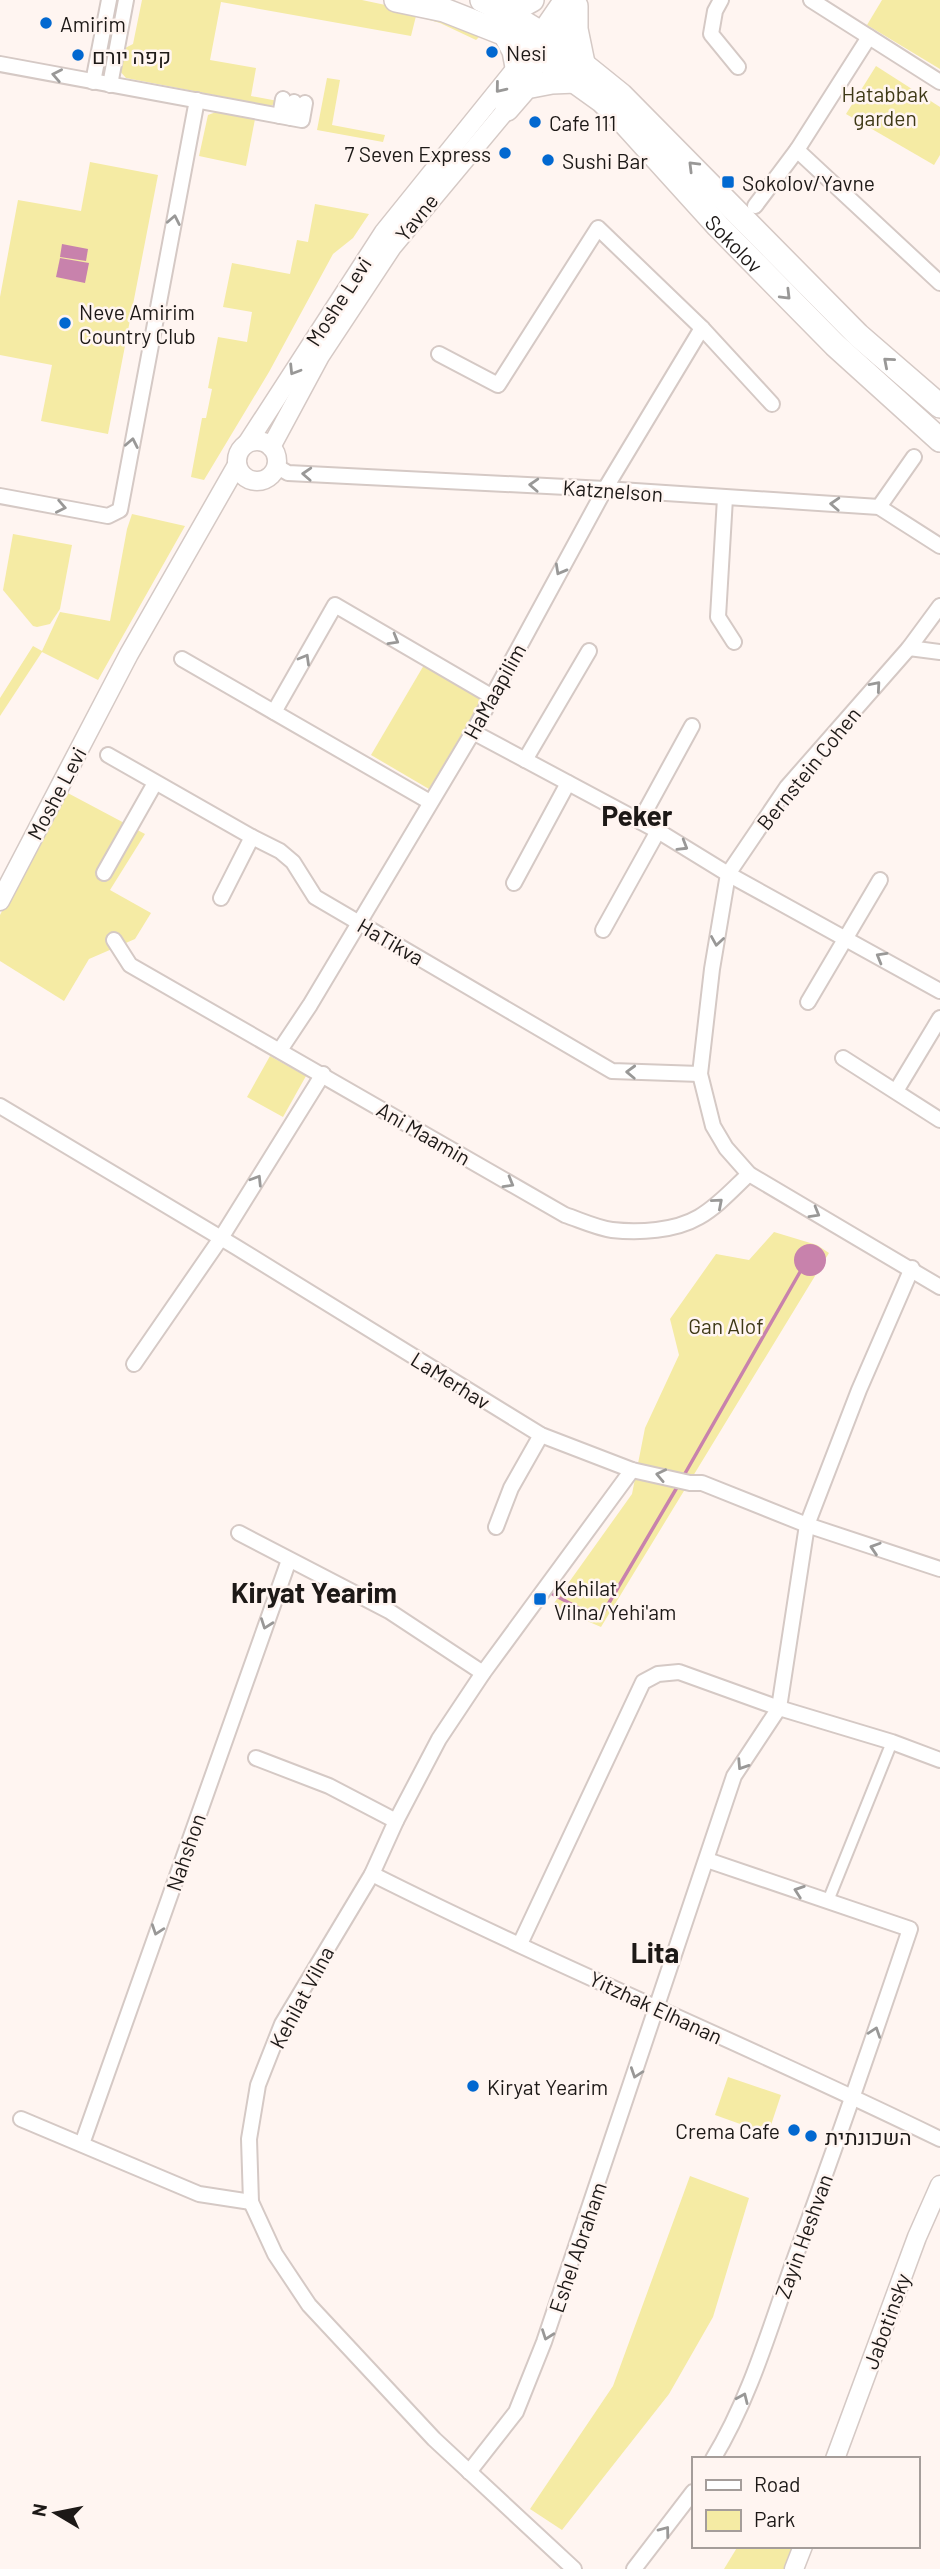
<svg xmlns="http://www.w3.org/2000/svg" width="940" height="2569" font-family="Barlow,Heebo,sans-serif">
  <style>
    .green { fill: #f5eba4 }
    .water { fill: #c882ac }
    .lines { fill: none; stroke-linecap: round; stroke-linejoin: round }
    .stream { stroke: #c882ac; stroke-width: 3.5 }
    .pedestrian-casing { stroke: #d5c9c5; stroke-width: 14 }
    .minor-casing { stroke: #d5c9c5; stroke-width: 18 }
    .tertiary-casing { stroke: #d5c9c5; stroke-width: 21 }
    .primary-casing { stroke: #d5c9c5; stroke-width: 26 }
    .pedestrian { stroke: #fff; stroke-width: 10 }
    .minor { stroke: #fff; stroke-width: 14 }
    .tertiary { stroke: #fff; stroke-width: 18 }
    .primary { stroke: #fff; stroke-width: 23 }
    .oneway { stroke: #999897 }
    .poi-dot { fill: #0268d0; stroke: #fff5f1; stroke-width: 2.5 }
    .labels { text-anchor: middle; dominant-baseline: central; stroke-width: 5; stroke-linejoin: round; paint-order: stroke }
    .poi-label { font-size: 21px; fill: #1d1917; stroke: #fff5f1; text-anchor: start }
    .park-label { font-size: 21px; fill: #3e3916; stroke: #fff5f1 }
    .street-label { font-size: 21px; fill: #1d1917; stroke: #fff5f1 }
    .district-label { font-size: 28px; font-weight: bold; fill: #1d1917; stroke: #fff5f1 }
  </style>
  <rect width="100%" height="100%" fill="#fff5f1"/>
  <g class="green">
    <polygon points="142,0 362,0 423,13 479,37 476,40 440,23 416,16 411,36 221,2 210,60 256,68 251,96 278,101 271,106 126,78 118,69 123,49 133,44"/>
    <polygon points="882,0 940,0 940,69 867,25"/>
    <polygon points="876,66 940,107 940,155 934,165 846,114"/>
    <polygon points="327,78 340,80 332,125 385,135 383,142 317,130"/>
    <polygon points="216,112 255,119 246,166 199,156 208,115"/>
    <polygon points="90,162 158,175 108,434 41,421 52,365 0,355 0,297 18,200 81,211"/>
    <polygon points="315,204 369,214 353,238 333,254 269,372 204,480 191,477 202,418 206,418 212,389 208,388 218,337 247,342 252,312 223,307 232,263 290,274 297,240 308,242"/>
    <polygon points="132,514 185,526 98,680 42,652 0,716 0,698 33,646 42,651 60,612 110,621 127,529"/>
    <polygon points="13,534 72,545 60,609 50,624 37,627 33,626 3,590"/>
    <polygon points="424,665 482,700 429,789 371,755"/>
    <polygon points="64,791 145,834 110,890 151,913 135,939 89,959 64,1001 0,961 0,915"/>
    <polygon points="270,1056 306,1076 283,1117 247,1097"/>
    <polygon points="774,1232 817,1245 829,1253 601,1627 552,1606 632,1494 645,1428 679,1355 670,1319 716,1254 749,1260"/>
    <polygon points="728,2077 781,2095 768,2134 715,2115"/>
    <polygon points="690,2176 749,2198 713,2317 669,2394 562,2530 530,2509 613,2386"/>
    <polygon points="738,2546 798,2546 789,2569 724,2569"/>
  </g>
  <g class="water">
    <polygon points="62,244 88,249 86,261 60,257"/>
    <polygon points="60,258 89,263 85,283 56,277"/>
    <circle cx="810" cy="1260" r="16"/>
  </g>
  <g class="lines">
    <g class="stream">
      <polyline points="683,1477 800,1272"/>
      <polyline points="549,1592 584,1611 603,1613 679,1484"/>
    </g>
    <g class="pedestrian-casing">
      <polyline id="pedestrian" points="828,1901 892,1742"/>
    </g>
    <g class="minor-casing">
      <g id="minor">
        <polyline points="721,0 715,11 711,34 738,67"/>
        <polyline points="811,0 940,82"/>
        <polyline points="0,64 302,120 305,103"/>
        <polyline points="93,82 109,0"/>
        <polyline points="110,85 126,0"/>
        <polyline points="280,116 283,99"/>
        <polyline points="291,118 294,102"/>
        <polyline points="797,150 940,283"/>
        <polyline points="755,206 797,150 869,37"/>
        <polyline points="439,354 498,385 598,228 702,328 772,404"/>
        <polyline points="276,466 288,473 605,489 879,507 940,546"/>
        <polyline points="0,496 108,516 120,510 197,100"/>
        <polyline points="725,498 718,617 734,642"/>
        <polyline points="879,507 914,457"/>
        <polyline points="940,606 909,648 787,787 728,874 712,969 700,1074 713,1126 726,1148 749,1174 940,1287"/>
        <polyline points="909,648 940,652"/>
        <polyline points="182,659 430,802"/>
        <polyline points="274,712 335,605 491,696"/>
        <polyline points="473,732 658,831 728,874 940,991"/>
        <polyline points="108,755 252,837 280,851 293,862 315,897 612,1071 700,1074"/>
        <polyline points="525,760 589,651"/>
        <polyline points="640,821 692,726"/>
        <polyline points="104,873 155,783"/>
        <polyline points="514,883 568,783"/>
        <polyline points="221,898 252,837"/>
        <polyline points="603,930 658,831"/>
        <path d="M114,940L130,965L565,1215C580,1220 597,1228 612,1230C639,1233 675,1231 699,1217C718,1206 733,1189 749,1174"/>
        <polyline points="808,1002 880,880"/>
        <polyline points="280,1050 310,1005 473,732 605,489 702,328"/>
        <polyline points="843,1058 940,1120"/>
        <polyline points="896,1091 940,1018"/>
        <polyline points="0,1106 236,1247 541,1435 632,1470 690,1483 702,1483 807,1525 940,1569"/>
        <polyline points="134,1364 221,1238 323,1074"/>
        <polyline points="496,1527 511,1488 541,1435"/>
        <polyline points="239,1533 389,1611 483,1673"/>
        <polyline points="256,1758 329,1786 396,1821"/>
        <path d="M707,1860L910,1929C872,2042 833,2154 792,2266C769,2331 749,2400 713,2459"/>
        <path d="M372,1874C559,1968 752,2047 940,2139"/>
        <polyline points="520,1944 643,1682 658,1674 679,1672 779,1708 892,1742 940,1760"/>
        <polyline points="21,2119 199,2194 251,2202"/>
        <polyline points="82,2144 289,1560"/>
        <polyline points="469,2472 516,2412 544,2342 734,1776 779,1708 807,1525 859,1390 912,1268"/>
        <polyline points="574,2569 434,2439 309,2305 275,2254 251,2202 249,2139 258,2085 282,2024 372,1874 396,1821 439,1739 483,1673 632,1470"/>
        <polyline points="634,2569 693,2492"/>
      </g>
    </g>
    <g class="tertiary-casing">
      <g id="tertiary">
        <circle cx="257" cy="461" r="20"/>
        <polyline points="248,442 384,232 517,67 563,0"/>
        <polyline points="271,447 320,356 392,247 507,109 577,5"/>
        <polyline points="0,901 129,654 237,465"/>
        <polyline points="835,2459 917,2237 940,2185"/>
        <polyline points="794,2569 803,2546"/>
      </g>
    </g>
    <g class="primary-casing">
      <g id="primary">
        <path id="s1" d="M396,0L444,10L505,34L542,58L602,101L622,120L718,226L835,345L940,440"/>
        <polyline points="482,0 508,13 554,41 621,95 858,335 940,406"/>
        <polyline points="576,6 576,29 583,63"/>
        <polyline points="508,13 532,0"/>
        <polyline points="505,34 514,51 517,67"/>
        <polyline points="507,109 526,87 552,82 576,81"/>
      </g>
    </g>
    <use href="#pedestrian" class="pedestrian"/>
    <use href="#minor" class="minor"/>
    <use href="#tertiary" class="tertiary"/>
    <use href="#primary" class="primary"/>
  </g>
  <defs><path id="oneway-chevron" d="M-2-3.5L2.5 0L-2 3.5" fill="none" stroke-width="1.6" stroke-linecap="round" stroke-linejoin="round" transform="scale(1.75)"/></defs>
  <g class="oneway">
    <use href="#oneway-chevron" transform="translate(57 75) rotate(-169)"/>
    <use href="#oneway-chevron" transform="translate(500 88) rotate(129)"/>
    <use href="#oneway-chevron" transform="translate(693 166) rotate(-135)"/>
    <use href="#oneway-chevron" transform="translate(174 220) rotate(-79)"/>
    <use href="#oneway-chevron" transform="translate(786 295) rotate(45)"/>
    <use href="#oneway-chevron" transform="translate(888 362) rotate(-139)"/>
    <use href="#oneway-chevron" transform="translate(294 370) rotate(122)"/>
    <use href="#oneway-chevron" transform="translate(132 443) rotate(-79)"/>
    <use href="#oneway-chevron" transform="translate(307 474) rotate(-177)"/>
    <use href="#oneway-chevron" transform="translate(534 485) rotate(-177)"/>
    <use href="#oneway-chevron" transform="translate(835 504) rotate(-177)"/>
    <use href="#oneway-chevron" transform="translate(61 507) rotate(11)"/>
    <use href="#oneway-chevron" transform="translate(560 570) rotate(119)"/>
    <use href="#oneway-chevron" transform="translate(394 640) rotate(30)"/>
    <use href="#oneway-chevron" transform="translate(305 659) rotate(-60)"/>
    <use href="#oneway-chevron" transform="translate(876 686) rotate(-49)"/>
    <use href="#oneway-chevron" transform="translate(683 846) rotate(31)"/>
    <use href="#oneway-chevron" transform="translate(717 941) rotate(99)"/>
    <use href="#oneway-chevron" transform="translate(881 957) rotate(-150)"/>
    <use href="#oneway-chevron" transform="translate(631 1072) rotate(-178)"/>
    <use href="#oneway-chevron" transform="translate(257 1180) rotate(-58)"/>
    <use href="#oneway-chevron" transform="translate(509 1183) rotate(30)"/>
    <use href="#oneway-chevron" transform="translate(718 1203) rotate(-41)"/>
    <use href="#oneway-chevron" transform="translate(815 1213) rotate(30)"/>
    <use href="#oneway-chevron" transform="translate(661 1475) rotate(-168)"/>
    <use href="#oneway-chevron" transform="translate(875 1548) rotate(-162)"/>
    <use href="#oneway-chevron" transform="translate(266 1624) rotate(110)"/>
    <use href="#oneway-chevron" transform="translate(742 1765) rotate(123)"/>
    <use href="#oneway-chevron" transform="translate(799 1891) rotate(-161)"/>
    <use href="#oneway-chevron" transform="translate(157 1930) rotate(109)"/>
    <use href="#oneway-chevron" transform="translate(875 2032) rotate(-71)"/>
    <use href="#oneway-chevron" transform="translate(636 2073) rotate(109)"/>
    <use href="#oneway-chevron" transform="translate(547 2335) rotate(110)"/>
    <use href="#oneway-chevron" transform="translate(743 2398) rotate(-66)"/>
    <use href="#oneway-chevron" transform="translate(665 2531) rotate(-53)"/>
  </g>
  <g class="poi-dot">
    <circle cx="46" cy="23" r="7"/>
    <circle cx="492" cy="52" r="7"/>
    <circle cx="78" cy="55" r="7"/>
    <circle cx="535" cy="122" r="7"/>
    <circle cx="505" cy="153" r="7"/>
    <circle cx="548" cy="160" r="7"/>
    <rect x="721" y="175" width="14" height="14" rx="3.5"/>
    <circle cx="65" cy="323" r="7"/>
    <rect x="533" y="1592" width="14" height="14" rx="3.5"/>
    <circle cx="473" cy="2086" r="7"/>
    <circle cx="794" cy="2130" r="7"/>
    <circle cx="811" cy="2136" r="7"/>
  </g>
  <g class="labels">
    <g class="poi-label">
      <text x="60" y="23">Amirim</text>
      <text x="506" y="52">Nesi</text>
      <text x="92" y="55">קפה יורם</text>
      <text x="549" y="122">Cafe 111</text>
      <text x="491" y="153" text-anchor="end">7 Seven Express</text>
      <text x="562" y="160">Sushi Bar</text>
      <text x="742" y="182">Sokolov/Yavne</text>
      <text x="79" y="311">Neve Amirim<tspan x="79" dy="24">Country Club</tspan></text>
      <text x="554" y="1587">Kehilat<tspan x="554" dy="24">Vilna/Yehi'am</tspan></text>
      <text x="487" y="2086">Kiryat Yearim</text>
      <text x="780" y="2130" text-anchor="end">Crema Cafe</text>
      <text x="825" y="2136">השכונתית</text>
    </g>
    <g class="park-label">
      <text x="885" y="93">Hatabbak<tspan x="885" dy="24">garden</tspan></text>
      <text x="726" y="1325">Gan Alof</text>
    </g>
    <g class="street-label">
      <text transform="translate(416 217) rotate(-51)">Yavne</text>
      <text stroke="none"><textPath href="#s1" startOffset="427">Sokolov</textPath></text>
      <text transform="translate(338 301) rotate(-57)">Moshe Levi</text>
      <text transform="translate(613 490) rotate(4)">Katznelson</text>
      <text transform="translate(494 691) rotate(-61)">HaMaapilim</text>
      <text transform="translate(808 768) rotate(-51)">Bernstein Cohen</text>
      <text transform="translate(56 793) rotate(-62)">Moshe Levi</text>
      <text transform="translate(391 941) rotate(30)">HaTikva</text>
      <text transform="translate(424 1133) rotate(30)">Ani Maamin</text>
      <text transform="translate(451 1380) rotate(32)">LaMerhav</text>
      <text transform="translate(185 1852) rotate(-71)">Nahshon</text>
      <text transform="translate(301 1997) rotate(-62)">Kehilat Vilna</text>
      <text transform="translate(656 2007) rotate(25)">Yitzhak Elhanan</text>
      <text transform="translate(803 2236) rotate(-70)">Zayin Heshvan</text>
      <text transform="translate(577 2247) rotate(-71)">Eshel Abraham</text>
      <text transform="translate(886 2321) rotate(-70)">Jabotinsky</text>
    </g>
    <g class="district-label">
      <text x="637" y="815">Peker</text>
      <text x="314" y="1592">Kiryat Yearim</text>
      <text x="655" y="1952">Lita</text>
    </g>
  </g>
  <rect x="692" y="2457" width="228" height="91" fill="#fff5f1" stroke="#a59d9a" stroke-width="2"/>
  <rect x="706" y="2480" width="35" height="10" fill="#ffffff" stroke="#a59d9a" stroke-width="2"/>
  <text x="754" y="2492" font-size="21" fill="#1d1917">Road</text>
  <rect x="706" y="2510" width="35" height="21" fill="#f5eba4" stroke="#a59d9a" stroke-width="2"/>
  <text x="754" y="2527" font-size="21" fill="#1d1917">Park</text>
  <g transform="translate(56 2513) rotate(280)" stroke="#fff5f1" stroke-width="5" paint-order="stroke">
  <path d="M0-5L12 26L0 18L-12 26Z" fill="#1d1917"/>
  <text y="-10" font-size="19" font-weight="bold" text-anchor="middle" fill="#1d1917">N</text>
  </g>
</svg>
